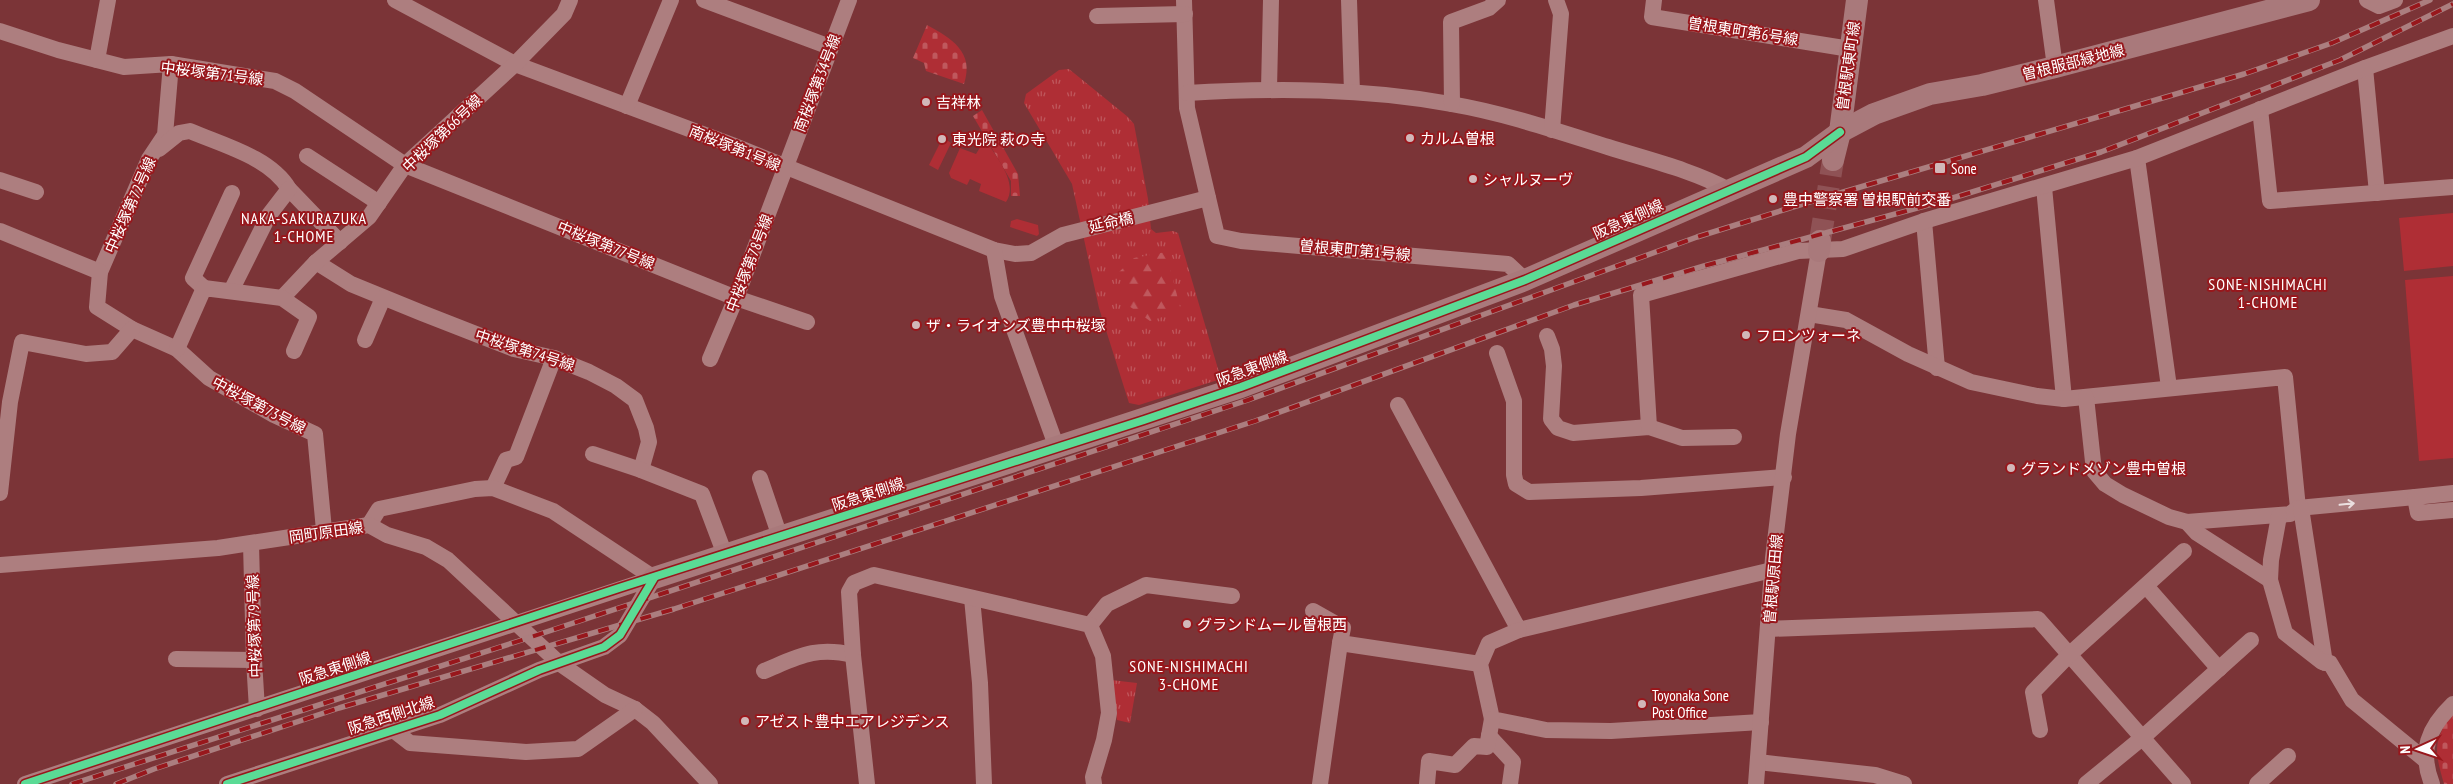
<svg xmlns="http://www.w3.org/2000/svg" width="2453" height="784" font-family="'PT Sans Narrow','Noto Sans JP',sans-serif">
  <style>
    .grass { fill: url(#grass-tufts) }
    .forest { fill: url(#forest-firs) }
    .cemetery { fill: url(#cemetery-stones) }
    .garden { fill: #af2e35 }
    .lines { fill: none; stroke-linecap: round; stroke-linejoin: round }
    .secondary-tunnel { stroke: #8f5255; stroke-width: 22; stroke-dasharray: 22 11; stroke-linecap: butt }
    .street { stroke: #ad7e7f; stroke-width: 16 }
    .secondary { stroke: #a9797b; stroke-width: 22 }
    .rail-casing { stroke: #ab7e7f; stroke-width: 5.5 }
    .rail { stroke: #98171c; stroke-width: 4; stroke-dasharray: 11; stroke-linecap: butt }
    .cycleway-casing { stroke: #98171c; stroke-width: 11 }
    .cycleway { stroke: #5adb95; stroke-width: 8 }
    .oneway { stroke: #eadfdf }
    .poi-dot { fill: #d1b8b9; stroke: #98171c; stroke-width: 2 }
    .labels { text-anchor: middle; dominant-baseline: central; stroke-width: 4; stroke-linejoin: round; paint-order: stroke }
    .street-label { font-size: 15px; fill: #fff; stroke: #98171c }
    .poi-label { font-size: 15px; fill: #fff; stroke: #98171c; text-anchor: start }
    .neighbourhood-label { font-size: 16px; letter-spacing: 1px; fill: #fff; stroke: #98171c }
  </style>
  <defs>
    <pattern id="grass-tufts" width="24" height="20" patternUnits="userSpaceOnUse" patternTransform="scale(1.25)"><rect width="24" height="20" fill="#af2e35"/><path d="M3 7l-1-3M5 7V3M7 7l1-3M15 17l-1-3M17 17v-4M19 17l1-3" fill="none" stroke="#bf585d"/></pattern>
    <pattern id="forest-firs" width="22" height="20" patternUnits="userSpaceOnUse" patternTransform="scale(1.25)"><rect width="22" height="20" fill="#af2e35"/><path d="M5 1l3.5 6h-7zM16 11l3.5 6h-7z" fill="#bf585d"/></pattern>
    <pattern id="cemetery-stones" width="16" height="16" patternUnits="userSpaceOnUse" patternTransform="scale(1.25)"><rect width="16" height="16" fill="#af2e35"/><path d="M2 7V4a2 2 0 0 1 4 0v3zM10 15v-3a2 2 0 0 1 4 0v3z" fill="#bf585d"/></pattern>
  </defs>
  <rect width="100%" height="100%" fill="#7b3437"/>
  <g class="grass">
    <polygon points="1069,69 1128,117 1134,124 1148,199 1151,229 1156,233 1173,231 1178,233 1221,379 1139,405 1129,403 1099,308 1072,184 1024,103 1026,94 1059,70"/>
    <polygon points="1111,680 1137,683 1130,723 1117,720"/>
  </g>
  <polygon class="forest" points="1166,252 1181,311 1150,321 1129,306 1119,272 1134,258"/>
  <g class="cemetery">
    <path d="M927,25C951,38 975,52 964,84L926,71L924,63L913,58Z"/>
    <polygon points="982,110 1018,174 1020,196 1011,196 1011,181 973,116"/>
    <path d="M2453,711V784H2444C2434,749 2433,742 2453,711Z"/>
  </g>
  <g class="garden">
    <polygon points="943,137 951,143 938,170 929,165"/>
    <path d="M986,140C996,157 1019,183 1006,202L979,191L981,184L970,179L967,185L951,178L949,173L960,148L976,154L984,141Z"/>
    <polygon points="2453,213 2453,266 2404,271 2399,218"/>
    <polygon points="1017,219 1038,225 1039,234 1037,236 1010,227 1011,221"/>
    <polygon points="2453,276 2453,458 2419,461 2405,280"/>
  </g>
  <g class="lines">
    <polyline class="secondary-tunnel" points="1820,241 1833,160"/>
    <g class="street">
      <polyline points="395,0 515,64 732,145 994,250 1015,254 1031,253 1063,235 1208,198"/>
      <polyline points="704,0 830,47"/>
      <polyline points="1184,0 1187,108 1217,236 1241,241 1508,264 1525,280"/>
      <polyline points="1349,0 1352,92"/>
      <polyline points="1654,0 1652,17 1850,49"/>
      <polyline points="2046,0 2055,67"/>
      <polyline points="2367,0 2379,6 2395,0"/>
      <polyline points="1097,16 1185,14"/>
      <polyline points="0,31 58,50 124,67 171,64 275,81 295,91 405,165 736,298 807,322"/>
      <polyline points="97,60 108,0"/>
      <polyline points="171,64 165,135 149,159 100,272 97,307 132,329 177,349 209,378 274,415 315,434 324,530"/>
      <polyline points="2365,68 2377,193"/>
      <polyline points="1269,89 1271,0"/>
      <path d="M1187,93C1275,88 1364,88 1451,104C1504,113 1557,131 1608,147C1649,160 1692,170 1729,190"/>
      <polyline points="1452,104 1451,22 1489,8 1498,0"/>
      <polyline points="627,106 671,0"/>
      <polyline points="2260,109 2270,201 2453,187"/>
      <polyline points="1552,130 1561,14 1556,0"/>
      <path d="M159,149L179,133L190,131C222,145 270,157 289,189L340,242"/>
      <polyline points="307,156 379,203"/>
      <polyline points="2137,158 2169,387"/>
      <polyline points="0,180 36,192"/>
      <polyline points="2044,187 2064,399"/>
      <polyline points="1924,221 1937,368"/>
      <polyline points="0,231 100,272"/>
      <polyline points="994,250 1002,296 1057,448"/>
      <polyline points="316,262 351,284 422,313 514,349 554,358 589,372 616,386 635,400 646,428 649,442 641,470 702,494 725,555"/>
      <polyline points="204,288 193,278 232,193"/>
      <polyline points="231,291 269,215 289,189"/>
      <polyline points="282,298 316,262 369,217 405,165 515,64 564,14 570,0"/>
      <polyline points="1809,314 1846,320 1908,354 1971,382 2037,396 2064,399 2285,377 2298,508"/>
      <polyline points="1547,336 1552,349 1554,366 1551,419 1558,428 1573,433 1649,427 1682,438 1734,437"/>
      <polyline points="365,340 383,298"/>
      <polyline points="177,349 204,288 282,298 309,317 294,351"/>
      <polyline points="1497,353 1514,401 1514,475 1516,484 1529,492 1641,488 1784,477"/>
      <polyline points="710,359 736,298 849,0"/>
      <polyline points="2086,397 2094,471 2105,484 2123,495 2169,517 2187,522 2290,514 2298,508 2415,497"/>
      <polyline points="1398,405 1519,630 1772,570"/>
      <polyline points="1649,427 1641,295 1798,251 1843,249 1924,221 2137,158 2365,68 2453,36"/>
      <polyline points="593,454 641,470"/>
      <polyline points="760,478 780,537"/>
      <polyline points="493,488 506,460 516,457 554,358"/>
      <polyline points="0,493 10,402 22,342 86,354 112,352 132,329"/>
      <polyline points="2453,493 2415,497 2418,513 2453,510"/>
      <polyline points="2301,508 2325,663"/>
      <polyline points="2279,516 2271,560 2270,580 2285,633 2322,662 2330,663 2352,700 2424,759"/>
      <polyline points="2187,522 2197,533 2270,580"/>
      <polyline points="369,525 379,509 475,489 493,488 553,511 654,578"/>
      <polyline points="251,544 254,660 257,709"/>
      <polyline points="0,565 218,548 369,525 387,535 426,547 448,560 559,663 605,695 635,709 653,723 710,784"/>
      <polyline points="2146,586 2219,669"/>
      <polyline points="972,598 980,683 984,784"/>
      <polyline points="1313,611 1343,628 1340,643"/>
      <polyline points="1090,625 1107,604 1146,585 1232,596"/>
      <polyline points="1768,629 2038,619 2183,784"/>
      <polyline points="1519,630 1489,643 1480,664 1492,719 1546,730 1611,731 1761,722"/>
      <polyline points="176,659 254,660"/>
      <path d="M764,671C798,657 815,646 853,655"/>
      <polyline points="392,729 410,743 526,752 578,749 635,709"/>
      <polyline points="2040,730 2033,692 2070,654 2184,551"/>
      <polyline points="1489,736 1513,762 1510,784"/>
      <polyline points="1758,762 1875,775 1904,784"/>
      <polyline points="25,784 654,578"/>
      <polyline points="227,784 440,715 539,670 604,647 620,635 654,578"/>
      <polyline points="867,784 853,655 849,592 854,583 874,575 1090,625 1103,656 1109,713 1104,740 1093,777 1094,784"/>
      <polyline points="1320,784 1340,643 1480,664"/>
      <polyline points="1427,784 1429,761 1455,765 1474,746 1487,747 1492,719"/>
      <polyline points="1756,784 1773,558 1788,434 1819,251"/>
      <polyline points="2086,784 2142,738 2251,640"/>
      <polyline points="2257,784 2288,756"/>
      <path d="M2432,784C2419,751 2428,728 2453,704"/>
    </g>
    <g class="secondary">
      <polyline points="1833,160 1840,132 1857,0"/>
      <polyline points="1819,251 1820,241"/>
      <polyline points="654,578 1241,387 1525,280 1806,157 1840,132 1874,114 1930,94 1982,85 2055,67 2309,0"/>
    </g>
    <g class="rail-casing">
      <g id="rail">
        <polyline points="72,784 525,639 1248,400 1697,237 1806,203 2244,74 2332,43 2430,0"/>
        <polyline points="116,784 154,769 339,708 674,609 1255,421 1574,305 1704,266 1943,201 2101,152 2340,60 2453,4"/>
      </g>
    </g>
    <use href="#rail" class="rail"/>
    <g class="cycleway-casing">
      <g id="cycleway">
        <polyline points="25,784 619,588 1144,420 1241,387 1525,280 1806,157 1840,132"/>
        <polyline points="227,784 440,715 539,670 604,647 620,635 654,578"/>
      </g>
    </g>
    <use href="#cycleway" class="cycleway"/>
  </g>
  <defs><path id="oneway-shaft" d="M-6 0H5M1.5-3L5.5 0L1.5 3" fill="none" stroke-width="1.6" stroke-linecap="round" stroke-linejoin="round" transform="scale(1.25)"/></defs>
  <use class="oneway" href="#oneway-shaft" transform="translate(2347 504) rotate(-6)"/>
  <g class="poi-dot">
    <circle cx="926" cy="102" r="5"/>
    <circle cx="1410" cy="138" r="5"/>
    <circle cx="942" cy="139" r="5"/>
    <rect x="1934" y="162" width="12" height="12" rx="2.5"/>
    <circle cx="1473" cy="179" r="5"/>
    <circle cx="1773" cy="199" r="5"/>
    <circle cx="916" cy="325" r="5"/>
    <circle cx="1746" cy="335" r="5"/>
    <circle cx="2011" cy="468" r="5"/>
    <circle cx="1187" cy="624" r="5"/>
    <circle cx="1642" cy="704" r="5"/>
    <circle cx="745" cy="721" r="5"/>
  </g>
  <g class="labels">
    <g class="street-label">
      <text transform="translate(1743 31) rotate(9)">曽根東町第6号線</text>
      <text transform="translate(2073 62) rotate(-14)">曽根服部緑地線</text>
      <text transform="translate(1848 66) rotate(-82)">曽根駅東町線</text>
      <text transform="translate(212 73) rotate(7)">中桜塚第71号線</text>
      <text transform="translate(817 83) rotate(-69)">南桜塚第34号線</text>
      <text transform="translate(442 133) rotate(-44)">中桜塚第66号線</text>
      <text transform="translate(735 148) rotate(22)">南桜塚第1号線</text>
      <text transform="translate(130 205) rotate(-66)">中桜塚第72号線</text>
      <text transform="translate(1628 219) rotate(-24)">阪急東側線</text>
      <text transform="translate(1111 222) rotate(-13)">延命橋</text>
      <text transform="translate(606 245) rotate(22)">中桜塚第77号線</text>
      <text transform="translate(1355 250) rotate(5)">曽根東町第1号線</text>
      <text transform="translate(749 263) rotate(-69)">中桜塚第78号線</text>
      <text transform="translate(525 350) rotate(18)">中桜塚第74号線</text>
      <text transform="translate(1252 368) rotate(-20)">阪急東側線</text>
      <text transform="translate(259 405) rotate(28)">中桜塚第73号線</text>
      <text transform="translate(868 494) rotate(-18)">阪急東側線</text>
      <text transform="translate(326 532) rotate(-8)">岡町原田線</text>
      <text transform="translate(1773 579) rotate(-85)">曽根駅原田線</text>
      <text transform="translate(254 626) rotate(-92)">中桜塚第79号線</text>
      <text transform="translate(335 668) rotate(-18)">阪急東側線</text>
      <text transform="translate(391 715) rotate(-18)">阪急西側北線</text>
    </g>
    <g class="poi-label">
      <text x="936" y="102">吉祥林</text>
      <text x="1420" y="138">カルム曽根</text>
      <text x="952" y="139">東光院 萩の寺</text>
      <text x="1951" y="168">Sone</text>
      <text x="1483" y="179">シャルヌーヴ</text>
      <text x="1783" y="199">豊中警察署 曽根駅前交番</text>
      <text x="926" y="325">ザ・ライオンズ豊中中桜塚</text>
      <text x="1756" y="335">フロンツォーネ</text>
      <text x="2021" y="468">グランドメゾン豊中曽根</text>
      <text x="1197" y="624">グランドムール曽根西</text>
      <text x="1652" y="695">Toyonaka Sone<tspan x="1652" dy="17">Post Office</tspan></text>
      <text x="755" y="721">アゼスト豊中エアレジデンス</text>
    </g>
    <g class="neighbourhood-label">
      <text x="304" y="218">NAKA-SAKURAZUKA<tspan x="304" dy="18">1-CHOME</tspan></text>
      <text x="2268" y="284">SONE-NISHIMACHI<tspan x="2268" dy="18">1-CHOME</tspan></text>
      <text x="1189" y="666">SONE-NISHIMACHI<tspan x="1189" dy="18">3-CHOME</tspan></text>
    </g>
  </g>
  <g transform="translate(2418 749) rotate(267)" stroke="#98171c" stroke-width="4" paint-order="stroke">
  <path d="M0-4L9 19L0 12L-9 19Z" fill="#ffffff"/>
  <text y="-8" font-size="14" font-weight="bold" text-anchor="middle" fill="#ffffff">N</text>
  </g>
</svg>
